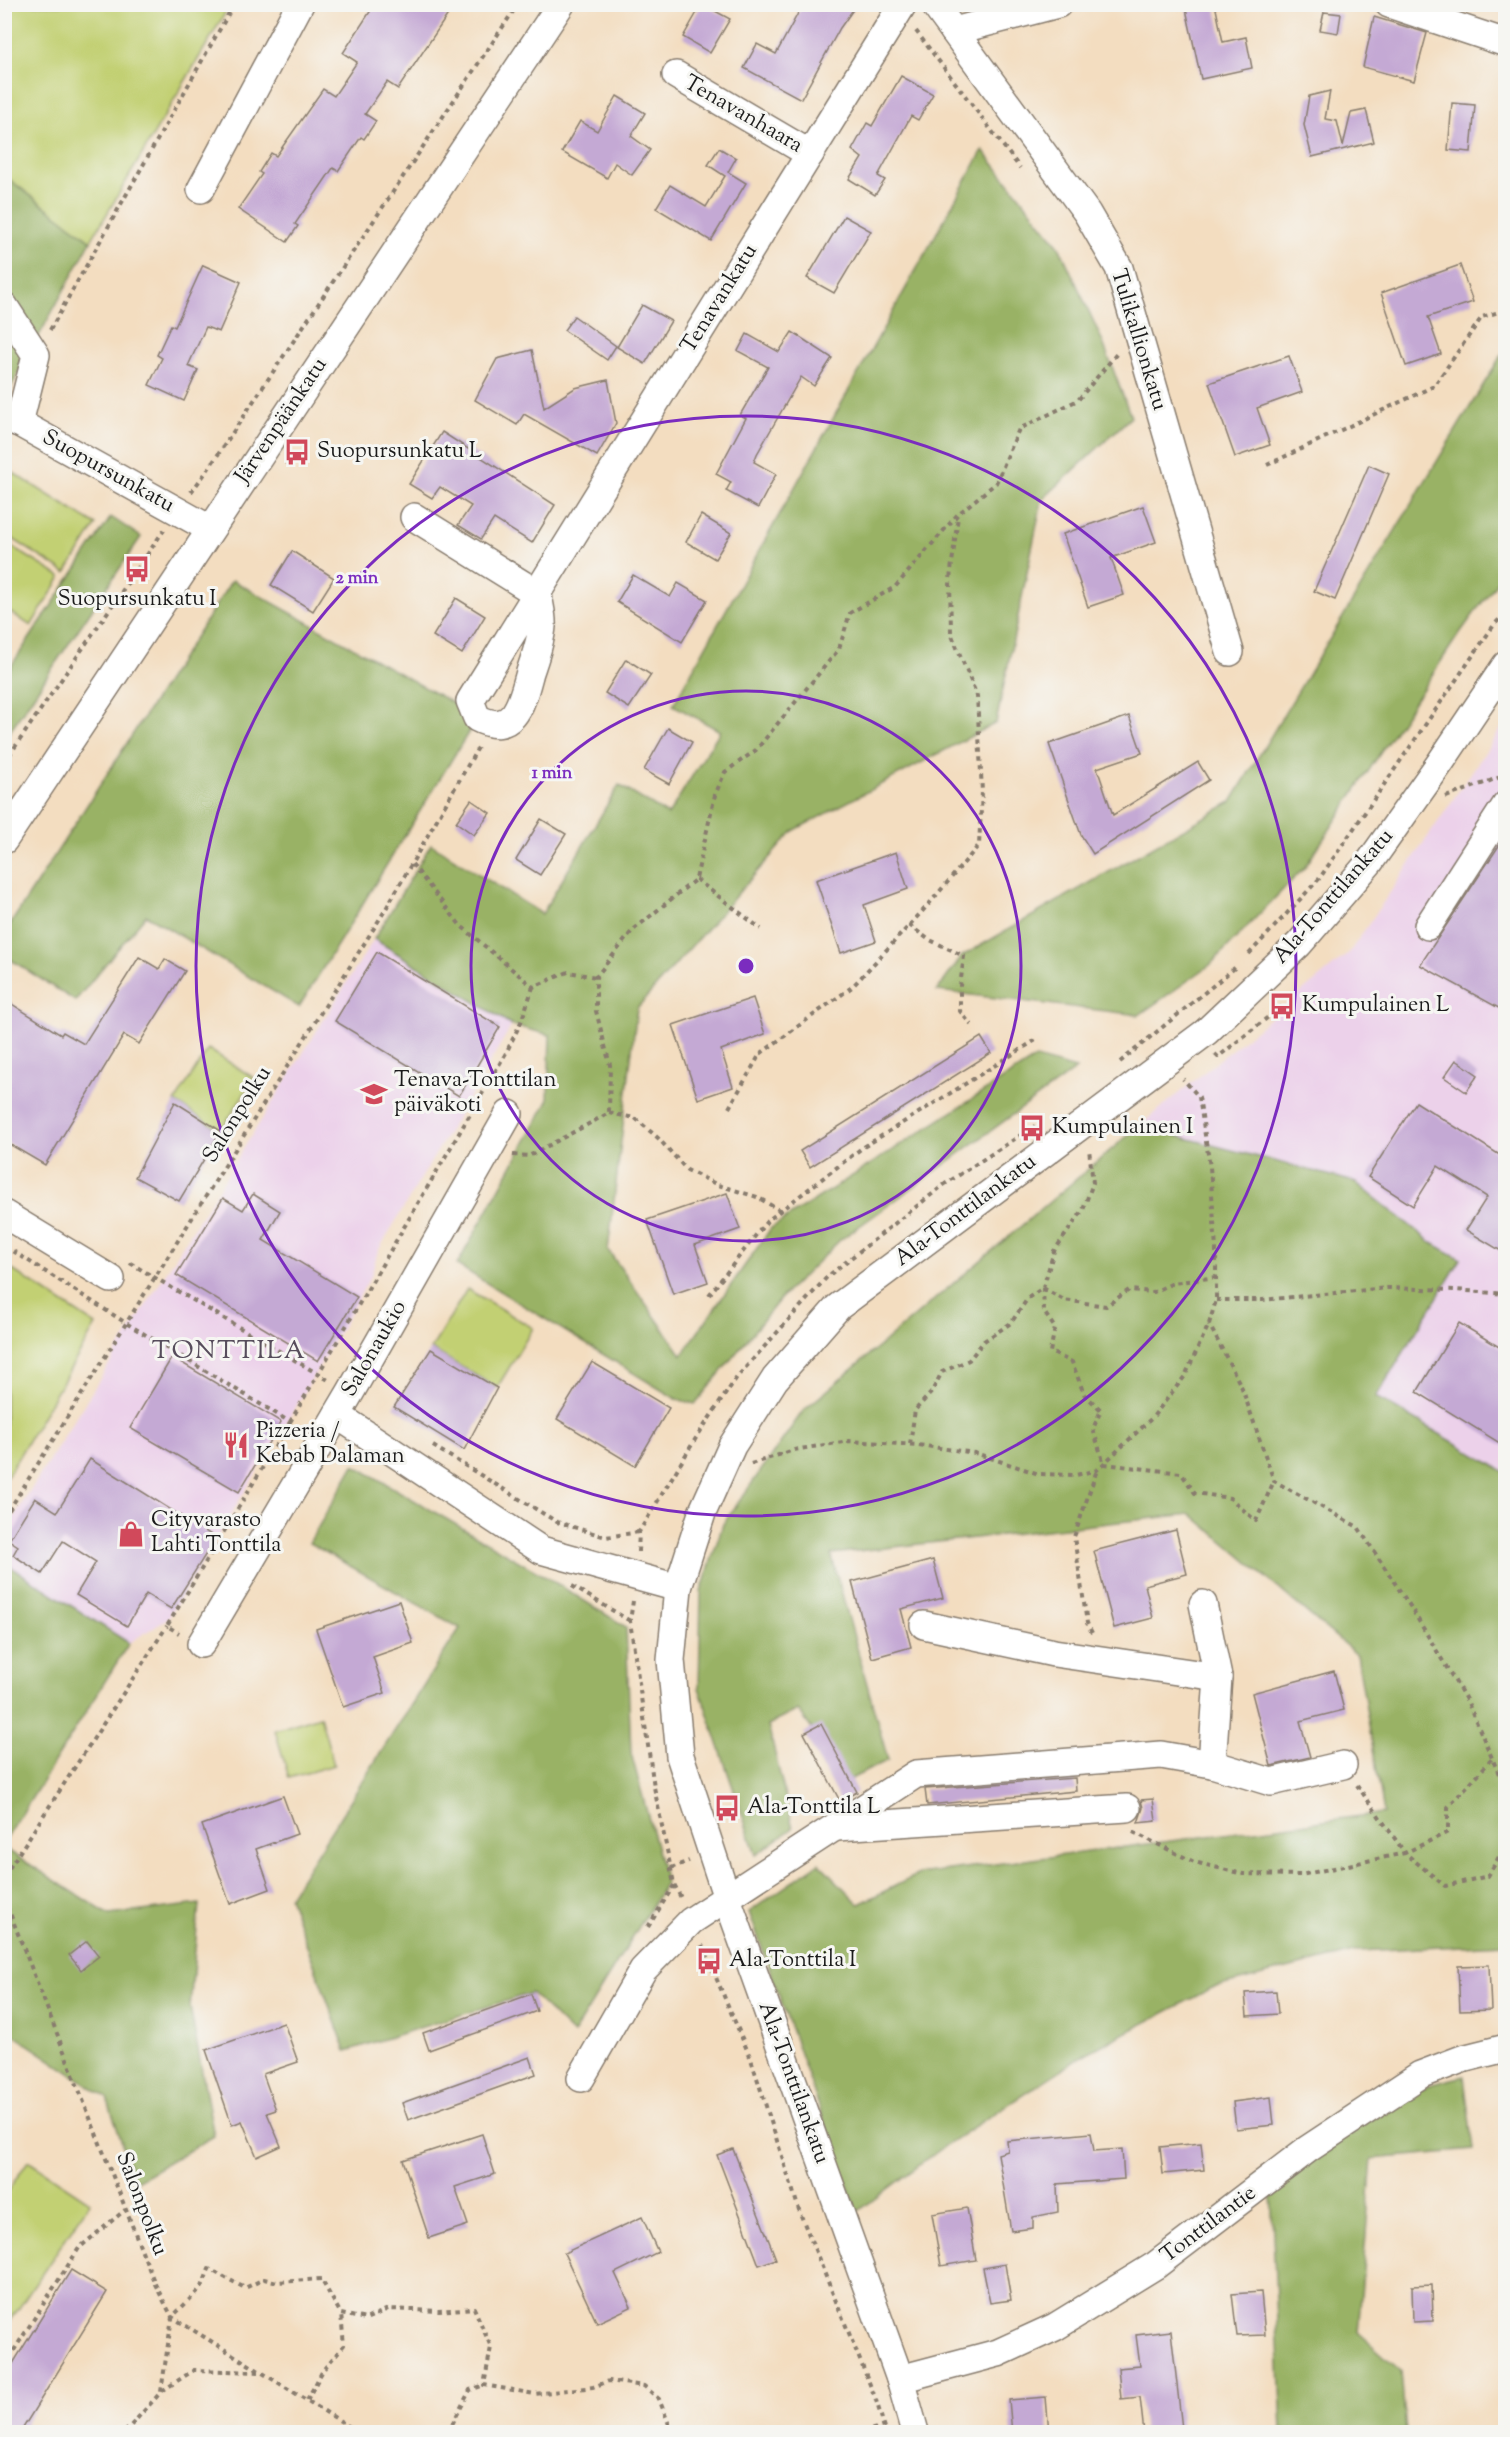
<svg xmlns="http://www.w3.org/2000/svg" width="1510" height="2437" font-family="'Sorts Mill Goudy',serif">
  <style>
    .built { fill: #ecd1ea }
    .green { fill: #c2d073; stroke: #6f7648; stroke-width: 1.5 }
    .forest { fill: #99b265; stroke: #5a6740; stroke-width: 1.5 }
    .building { fill: #c4a9d4 }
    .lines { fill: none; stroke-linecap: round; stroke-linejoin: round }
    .minor-casing { stroke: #887c6e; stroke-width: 30 }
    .path { stroke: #887c6e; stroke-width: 4; stroke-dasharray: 4.5 4.5; stroke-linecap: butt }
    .minor { stroke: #fff; stroke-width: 27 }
    .ring { fill: none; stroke: #7b2cbf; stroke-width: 3 }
    .labels { text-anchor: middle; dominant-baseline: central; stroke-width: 6; stroke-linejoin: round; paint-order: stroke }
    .street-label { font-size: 22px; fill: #1c1c1c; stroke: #f6f6f2 }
    .poi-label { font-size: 22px; fill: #1c1c1c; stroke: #f6f6f2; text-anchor: start }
    .quarter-label { font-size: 26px; letter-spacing: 1.5px; fill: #574d5c; stroke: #f6f6f2 }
    .centre { fill: #7b2cbf; stroke: #f6f6f2; stroke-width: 3 }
    .ring-label { font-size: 18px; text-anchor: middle; font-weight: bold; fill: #7b2cbf; stroke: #f6f6f2; stroke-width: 6; stroke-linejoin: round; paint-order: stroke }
  </style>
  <rect width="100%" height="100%" fill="#f6f6f2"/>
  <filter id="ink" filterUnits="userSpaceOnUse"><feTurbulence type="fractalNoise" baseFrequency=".0167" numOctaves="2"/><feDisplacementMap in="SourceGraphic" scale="12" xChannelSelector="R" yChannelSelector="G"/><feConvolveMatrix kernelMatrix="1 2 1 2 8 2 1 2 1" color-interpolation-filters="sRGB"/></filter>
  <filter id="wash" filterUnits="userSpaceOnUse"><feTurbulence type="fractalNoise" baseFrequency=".008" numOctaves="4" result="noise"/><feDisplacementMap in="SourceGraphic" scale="24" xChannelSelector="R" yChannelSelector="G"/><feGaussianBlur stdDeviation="1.35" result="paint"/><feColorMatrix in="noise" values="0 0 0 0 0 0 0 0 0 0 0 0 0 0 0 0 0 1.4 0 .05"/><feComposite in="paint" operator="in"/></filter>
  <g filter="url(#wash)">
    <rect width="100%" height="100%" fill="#f3ddc0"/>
    <g class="built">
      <polygon points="1505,723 1505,1472 1376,1398 1461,1259 1432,1243 1355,1182 1139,1126 1349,953"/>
      <polygon points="374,939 512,1025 378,1251 371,1276 293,1412 168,1618 129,1643 5,1563 4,1533"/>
    </g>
    <g class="green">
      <polygon points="4,5 230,5 91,241 5,176"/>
      <polygon points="4,467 96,525 66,573 5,534"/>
      <polygon points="4,542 61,577 31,626 5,609"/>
      <polygon points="208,1049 254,1078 221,1131 175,1102"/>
      <polygon points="5,1265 96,1325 5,1480"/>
      <polygon points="467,1289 533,1328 497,1388 431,1349"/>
      <polygon points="320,1716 334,1765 289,1778 275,1730"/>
      <polygon points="28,2161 90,2202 5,2329 5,2195"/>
    </g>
    <g class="forest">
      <polygon points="983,150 1059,246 1102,340 1131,417 1042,500 996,723 793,831 637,1008 608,1250 682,1355 771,1228 1036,1058 1076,1069 839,1241 780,1299 695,1404 676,1399 457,1265 548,1101 550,1035 512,1025 374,939 431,844 542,914 619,785 668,815 720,731 673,705"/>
      <polygon points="4,176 91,241 7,394 4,393"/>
      <polygon points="1505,349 1505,571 1457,637 1305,867 1210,965 1139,1015 937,991 962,956 1231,802"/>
      <polygon points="111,517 141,537 5,738 5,675"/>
      <polygon points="232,580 478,717 299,1007 146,915 75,1001 5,956 4,934"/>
      <polygon points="1139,1126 1355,1182 1432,1243 1461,1259 1376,1397 1505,1472 1505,1944 1358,1951 1212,1988 1087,2053 949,2143 857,2212 749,1912 819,1863 859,1904 919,1874 1384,1813 1357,1655 1191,1514 831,1554 888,1760 849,1780 798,1710 768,1725 793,1828 756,1855 699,1688 701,1592 723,1524 803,1411"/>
      <polygon points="354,1465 551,1580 626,1627 631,1753 666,1883 573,2034 531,1993 346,2051 289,1897 460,1628 309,1543"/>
      <polygon points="5,1563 129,1643 5,1841"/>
      <polygon points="4,1848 109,1915 199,1904 190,2007 214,2136 135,2182 107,2098 5,2029"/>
      <polygon points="1464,2076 1473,2150 1372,2159 1358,2333 1401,2371 1406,2432 1273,2432 1282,2430 1271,2192 1359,2126 1428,2085"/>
    </g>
    <g id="blocks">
      <g class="building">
        <polygon points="375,4 455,4 398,89 387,82 365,114 376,121 364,139 361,137 338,171 333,168 295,224 298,226 287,242 238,209 262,174 259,172 271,153 276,156 323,89 334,96 357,62 343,53"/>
        <polygon points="702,4 730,19 710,53 683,37"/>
        <polygon points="803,4 857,4 840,28 801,99 744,68 757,44 776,54"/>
        <polygon points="1208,4 1215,4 1223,42 1246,37 1252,68 1201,79 1186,9"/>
        <polygon points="1324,12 1341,14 1338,33 1320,30"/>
        <polygon points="1374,17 1427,33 1414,81 1363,67"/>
        <polygon points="901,76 933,94 918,120 911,116 878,176 885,180 875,195 849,179 862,158 852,150 867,123 872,126"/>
        <polygon points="1330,91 1325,119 1337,121 1343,146 1351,113 1366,110 1374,142 1312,157 1304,125 1309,96"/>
        <polygon points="617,96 645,113 631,136 650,150 632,175 615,163 607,178 562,152 580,121 597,131"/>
        <polygon points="1452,103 1475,105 1471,152 1448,150"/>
        <polygon points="719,148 736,158 728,172 746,183 711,241 656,208 670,185 706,207 725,176 708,165"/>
        <polygon points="844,216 871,231 834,293 807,278"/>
        <polygon points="203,265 241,282 219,332 206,327 188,366 198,370 184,401 149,385 162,358 157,355 171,325 175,327"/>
        <polygon points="1460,265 1473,302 1428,317 1441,354 1406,366 1381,293"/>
        <polygon points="642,305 671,321 645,364 617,347"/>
        <polygon points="574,316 616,346 607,360 564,330"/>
        <polygon points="792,332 832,358 814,386 801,377 757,454 754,462 776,474 758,508 726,491 731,482 716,474 746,418 740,415 768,367 738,351 747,334 779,352"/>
        <polygon points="532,350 544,408 575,388 608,380 616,423 597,456 524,414 517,425 475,400 497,359"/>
        <polygon points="1289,356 1302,392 1257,408 1270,445 1235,457 1209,383"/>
        <polygon points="442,432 555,505 532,543 494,519 481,539 458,525 471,506 440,487 432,498 409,484"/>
        <polygon points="1369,465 1389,474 1335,600 1314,591"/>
        <polygon points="1143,506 1156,542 1111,558 1124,595 1088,607 1063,534"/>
        <polygon points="701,515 731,533 715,559 686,542"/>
        <polygon points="292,551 334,578 313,611 271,585"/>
        <polygon points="633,575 670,597 678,583 707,600 682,642 617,602"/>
        <polygon points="456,598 485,616 462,654 433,636"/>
        <polygon points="626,659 651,675 629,708 605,693"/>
        <polygon points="1129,716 1142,753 1097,768 1113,815 1198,762 1209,780 1093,854 1081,835 1049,744"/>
        <polygon points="668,728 692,742 669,784 644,770"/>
        <polygon points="471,800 490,813 474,835 456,822"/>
        <polygon points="541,819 566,834 540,875 516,860"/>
        <polygon points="1506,835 1506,1012 1420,965"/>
        <polygon points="896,852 908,889 864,905 876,941 841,953 816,880"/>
        <polygon points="377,952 500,1027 459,1096 335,1021"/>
        <polygon points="139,957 159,969 165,959 185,971 139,1044 124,1035 45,1165 4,1141 4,999 61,1035 63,1032 84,1044"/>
        <polygon points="753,998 765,1034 721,1050 733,1087 698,1099 673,1025"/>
        <polygon points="981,1037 991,1053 810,1167 800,1151"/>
        <polygon points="1456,1060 1478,1075 1466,1092 1444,1077"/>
        <polygon points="175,1102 221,1131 179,1201 135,1177"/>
        <polygon points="1416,1102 1506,1159 1506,1254 1466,1230 1487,1197 1438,1166 1413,1206 1368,1177"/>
        <polygon points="727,1193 740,1229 695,1245 708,1282 673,1294 647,1220"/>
        <polygon points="253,1194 280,1211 263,1240 357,1297 318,1361 176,1275 223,1198 243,1210"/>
        <polygon points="1459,1323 1506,1351 1506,1447 1417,1392"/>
        <polygon points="431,1349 497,1388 464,1450 394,1407"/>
        <polygon points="172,1357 281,1422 239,1492 130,1428"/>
        <polygon points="592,1362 669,1408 635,1466 557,1419"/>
        <polygon points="90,1459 216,1538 171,1609 146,1594 127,1626 76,1595 96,1562 63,1541 42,1574 13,1555 18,1546 9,1540 35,1498 57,1512"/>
        <polygon points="1176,1530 1187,1574 1145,1585 1153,1618 1114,1628 1094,1551"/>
        <polygon points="933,1560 943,1598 901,1609 911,1647 872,1658 852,1582"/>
        <polygon points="399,1601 413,1643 373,1657 385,1693 343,1707 316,1629"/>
        <polygon points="1334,1671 1344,1710 1300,1721 1310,1757 1271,1766 1252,1693"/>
        <polygon points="821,1724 857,1792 840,1801 804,1733"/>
        <polygon points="1075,1778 1076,1791 927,1805 925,1789"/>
        <polygon points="283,1796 297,1834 256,1849 270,1889 230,1904 202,1825"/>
        <polygon points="1153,1799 1156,1821 1138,1823 1143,1808 1141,1800"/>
        <polygon points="87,1941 99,1956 81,1970 69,1955"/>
        <polygon points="1489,1965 1491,2010 1460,2011 1458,1966"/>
        <polygon points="1276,1991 1278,2014 1247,2016 1245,1993"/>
        <polygon points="531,1994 537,2011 429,2050 423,2033"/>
        <polygon points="284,2023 298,2062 263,2074 276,2110 267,2113 281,2146 257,2157 242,2121 232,2125 206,2050"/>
        <polygon points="530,2057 536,2074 408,2120 402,2103"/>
        <polygon points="1271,2097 1274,2125 1236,2129 1233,2102"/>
        <polygon points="1091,2133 1094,2151 1122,2149 1124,2179 1057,2184 1058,2212 1033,2217 1033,2228 1011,2231 998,2154 1008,2151 1007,2141"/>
        <polygon points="482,2134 495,2174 455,2187 468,2225 429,2238 403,2160"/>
        <polygon points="1201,2143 1204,2170 1163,2174 1160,2147"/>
        <polygon points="733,2149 776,2259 759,2265 717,2155"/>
        <polygon points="967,2208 976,2260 941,2266 932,2214"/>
        <polygon points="642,2217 658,2252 615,2273 631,2307 597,2323 564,2253"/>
        <polygon points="1005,2264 1011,2300 990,2303 983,2268"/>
        <polygon points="71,2270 107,2292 20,2433 4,2433 4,2378"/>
        <polygon points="1432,2285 1433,2321 1413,2322 1412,2286"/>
        <polygon points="1261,2292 1265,2335 1237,2336 1232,2294"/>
        <polygon points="1171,2331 1182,2429 1144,2433 1140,2397 1121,2399 1118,2368 1140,2366 1136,2335"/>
        <polygon points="1046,2397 1049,2433 1012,2433 1009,2400"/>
      </g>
    </g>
  </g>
  <g filter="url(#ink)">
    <use href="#blocks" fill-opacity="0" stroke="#887c6e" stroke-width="1.5"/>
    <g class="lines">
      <g class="minor-casing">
        <g id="minor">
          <polyline points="934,4 1087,213 1119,268 1230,652"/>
          <polyline points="1389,4 1506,43"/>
          <polyline points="954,31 1058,4"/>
          <polyline points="676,75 810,154"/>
          <polyline points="201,189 300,4"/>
          <polyline points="4,306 36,355 19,423"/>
          <polyline points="4,417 19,423 210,529"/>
          <path d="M414,517L538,594C539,604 543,616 542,626C541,641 535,657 530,672C522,701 515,738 477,718L470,701L903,4"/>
          <polyline points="4,840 561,4"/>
          <polyline points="1428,926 1506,805"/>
          <polyline points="4,1214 111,1279"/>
          <polyline points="337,1415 541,1550 678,1588"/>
          <polyline points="1203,1604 1218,1677"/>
          <polyline points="924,1625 1054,1653 1218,1677 1212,1764"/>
          <polyline points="201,1644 350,1393 509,1114"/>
          <polyline points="837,1827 1127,1808"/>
          <polyline points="581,2078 643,1970 691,1921 916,1774 1161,1755 1212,1764 1271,1782 1343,1765"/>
          <polyline points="900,2379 998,2353 1055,2327 1156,2265 1308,2149 1420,2075 1462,2059 1506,2048"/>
          <polyline points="915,2432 900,2379 727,1898 680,1756 671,1660 678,1588 702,1513 732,1446 775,1379 838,1307 1206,1032 1299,944 1369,863 1440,763 1506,665"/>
        </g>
      </g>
      <g class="path">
        <polyline points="4,11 9,4"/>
        <polyline points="916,31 1020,168"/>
        <polyline points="50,330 234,4"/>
        <polyline points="286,465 297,452"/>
        <polyline points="1267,465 1434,386 1482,317 1506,310"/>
        <polyline points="191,492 207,471 518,4"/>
        <polyline points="4,763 164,530"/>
        <polyline points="1446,797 1506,775"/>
        <polyline points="412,864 460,925 533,987 568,972 596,977"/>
        <polyline points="696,879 761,929"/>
        <polyline points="909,925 928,939 964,956 960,986 960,1011 971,1025"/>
        <polyline points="1249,954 1319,879 1494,625 1506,612"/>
        <polyline points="1215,1054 1218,1057 1282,1006"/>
        <polyline points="1120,1062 1237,966"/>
        <polyline points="729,1108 760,1054 852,987 929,904 979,845 982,792 977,696 951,633 950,579 958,516"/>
        <polyline points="609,1113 635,1118 658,1138 687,1170 718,1185 757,1197 781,1211"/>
        <polyline points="513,1155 529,1156 609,1113 610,1065 596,1011 596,977 632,931 696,879 715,795 725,772 756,750 839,649 850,613 895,587 958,514 996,483 1019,429 1078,400 1119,351"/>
        <polyline points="13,1251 126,1323 290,1422 167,1626 179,1633"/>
        <polyline points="130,1263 330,1381"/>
        <polyline points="1043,1288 1044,1312 1055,1328 1050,1352 1072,1362 1084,1394 1101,1410 1093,1429 1104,1464 1181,1473 1195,1493 1230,1498 1256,1521 1274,1481"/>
        <polyline points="1043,1288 1064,1300 1106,1306 1129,1290 1154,1292 1173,1283 1216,1277"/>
        <polyline points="709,1295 767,1221 862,1148 1039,1038"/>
        <polyline points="1216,1300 1262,1300 1387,1288 1455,1290 1506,1294"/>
        <polyline points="290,1422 506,1053 521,1022 533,987"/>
        <polyline points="910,1444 915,1410 931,1393 942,1372 969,1360 984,1341 1011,1323 1028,1298 1043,1288 1054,1251 1083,1210 1093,1183 1089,1149"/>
        <polyline points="433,1446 557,1522 606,1537 639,1532"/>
        <polyline points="751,1464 794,1450 849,1441 918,1445 975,1453 1039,1474 1076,1475 1097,1470 1152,1418 1185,1376 1209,1324 1216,1300 1216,1249 1210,1167 1199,1097 1183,1079"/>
        <polyline points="4,1518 384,912 480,744"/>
        <polyline points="638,1552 639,1532 696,1438 737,1377 828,1276 945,1184 1035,1126"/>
        <polyline points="572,1586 630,1621"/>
        <polyline points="633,1601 630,1621 654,1787 674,1884 682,1900"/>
        <polyline points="1092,1633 1087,1623 1074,1537 1097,1470"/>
        <polyline points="1357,1785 1405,1853 1448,1832 1448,1807 1492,1759"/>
        <polyline points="727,1808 729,1819"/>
        <polyline points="1133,1832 1194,1862 1243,1874 1301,1875 1405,1853 1445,1886 1488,1876 1505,1846 1502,1781 1468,1703 1410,1606 1358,1527 1274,1481 1242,1388 1209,1324"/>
        <polyline points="671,1868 689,1861"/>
        <polyline points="4,1876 167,1626"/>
        <polyline points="4,1898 155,2284 172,2317 358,2432"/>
        <polyline points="648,1927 674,1885"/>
        <polyline points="702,1945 751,2059 800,2213 875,2397 886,2432"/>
        <polyline points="4,2366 79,2248 125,2210"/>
        <polyline points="162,2391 194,2370 259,2372"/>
        <polyline points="307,2400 323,2370 344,2345 341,2314"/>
        <polyline points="125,2432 161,2392 172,2317 202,2287 209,2269 245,2288 264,2279 278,2282 321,2279 341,2314 366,2319 388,2309 439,2311 474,2308 491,2347 484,2385 535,2394 593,2387 609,2381 644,2386 659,2399 672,2432"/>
        <polyline points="448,2432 470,2390 484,2385"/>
        <polyline points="863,2432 884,2426"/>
      </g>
      <use href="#minor" class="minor"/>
    </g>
  </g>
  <g class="ring">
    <circle cx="746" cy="966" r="275"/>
    <circle cx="746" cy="966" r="550"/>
  </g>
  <defs>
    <g id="bus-bare" transform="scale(2.07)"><path d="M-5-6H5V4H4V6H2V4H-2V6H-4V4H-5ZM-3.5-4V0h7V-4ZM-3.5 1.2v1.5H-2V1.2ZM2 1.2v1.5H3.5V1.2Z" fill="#d1495b" stroke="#f6f6f2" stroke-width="2.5" paint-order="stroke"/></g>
    <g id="school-bare" transform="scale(2.07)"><path d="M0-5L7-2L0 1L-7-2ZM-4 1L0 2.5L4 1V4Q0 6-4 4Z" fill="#d1495b" stroke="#f6f6f2" stroke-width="2.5" paint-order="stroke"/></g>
    <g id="restaurant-bare" transform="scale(2.07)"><path d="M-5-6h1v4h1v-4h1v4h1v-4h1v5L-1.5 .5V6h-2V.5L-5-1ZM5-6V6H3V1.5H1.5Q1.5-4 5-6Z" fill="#d1495b" stroke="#f6f6f2" stroke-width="2.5" paint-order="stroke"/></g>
    <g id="shop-bare" transform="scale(2.07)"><path d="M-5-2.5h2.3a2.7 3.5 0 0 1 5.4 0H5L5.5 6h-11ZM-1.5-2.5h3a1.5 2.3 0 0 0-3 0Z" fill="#d1495b" stroke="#f6f6f2" stroke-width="2.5" paint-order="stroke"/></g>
  </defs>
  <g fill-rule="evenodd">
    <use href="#bus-bare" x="297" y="452"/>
    <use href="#bus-bare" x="137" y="569"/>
    <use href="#bus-bare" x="1282" y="1006"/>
    <use href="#school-bare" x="374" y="1094"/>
    <use href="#bus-bare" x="1032" y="1128"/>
    <use href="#restaurant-bare" x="236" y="1445"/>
    <use href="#shop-bare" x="131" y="1534"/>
    <use href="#bus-bare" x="727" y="1808"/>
    <use href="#bus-bare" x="709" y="1961"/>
  </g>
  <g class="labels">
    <g class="street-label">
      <text transform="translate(743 115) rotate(30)">Tenavanhaara</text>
      <text transform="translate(720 299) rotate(-58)">Tenavankatu</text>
      <text transform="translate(1138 340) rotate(73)">Tulikallionkatu</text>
      <text transform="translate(282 421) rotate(-56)">Järvenpäänkatu</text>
      <text transform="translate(108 472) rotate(29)">Suopursunkatu</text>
      <text transform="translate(1334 897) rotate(-49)">Ala-Tonttilankatu</text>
      <text transform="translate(238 1115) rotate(-58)">Salonpolku</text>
      <text transform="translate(966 1211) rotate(-37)">Ala-Tonttilankatu</text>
      <text transform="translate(375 1349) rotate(-60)">Salonaukio</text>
      <text transform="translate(793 2083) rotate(70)">Ala-Tonttilankatu</text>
      <text transform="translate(141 2204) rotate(69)">Salonpolku</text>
      <text transform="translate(1209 2225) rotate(-37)">Tonttilantie</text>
    </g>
    <g class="poi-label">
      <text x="317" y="452">Suopursunkatu L</text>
      <text x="137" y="600" text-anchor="middle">Suopursunkatu I</text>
      <text x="1302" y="1006">Kumpulainen L</text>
      <text x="394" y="1081">Tenava-Tonttilan<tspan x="394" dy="25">päiväkoti</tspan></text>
      <text x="1052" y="1128">Kumpulainen I</text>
      <text x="256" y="1432">Pizzeria /<tspan x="256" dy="25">Kebab Dalaman</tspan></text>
      <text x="151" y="1521">Cityvarasto<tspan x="151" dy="25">Lahti Tonttila</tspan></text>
      <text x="747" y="1808">Ala-Tonttila L</text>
      <text x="729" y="1961">Ala-Tonttila I</text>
    </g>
    <g class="quarter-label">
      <text x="229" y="1351">TONTTILA</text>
    </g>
  </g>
  <circle cx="746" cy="966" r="9" class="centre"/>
  <g class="ring-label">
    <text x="357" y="583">2 min</text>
    <text x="552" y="778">1 min</text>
  </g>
  <rect width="1510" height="2437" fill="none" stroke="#f6f6f2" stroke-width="24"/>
</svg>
